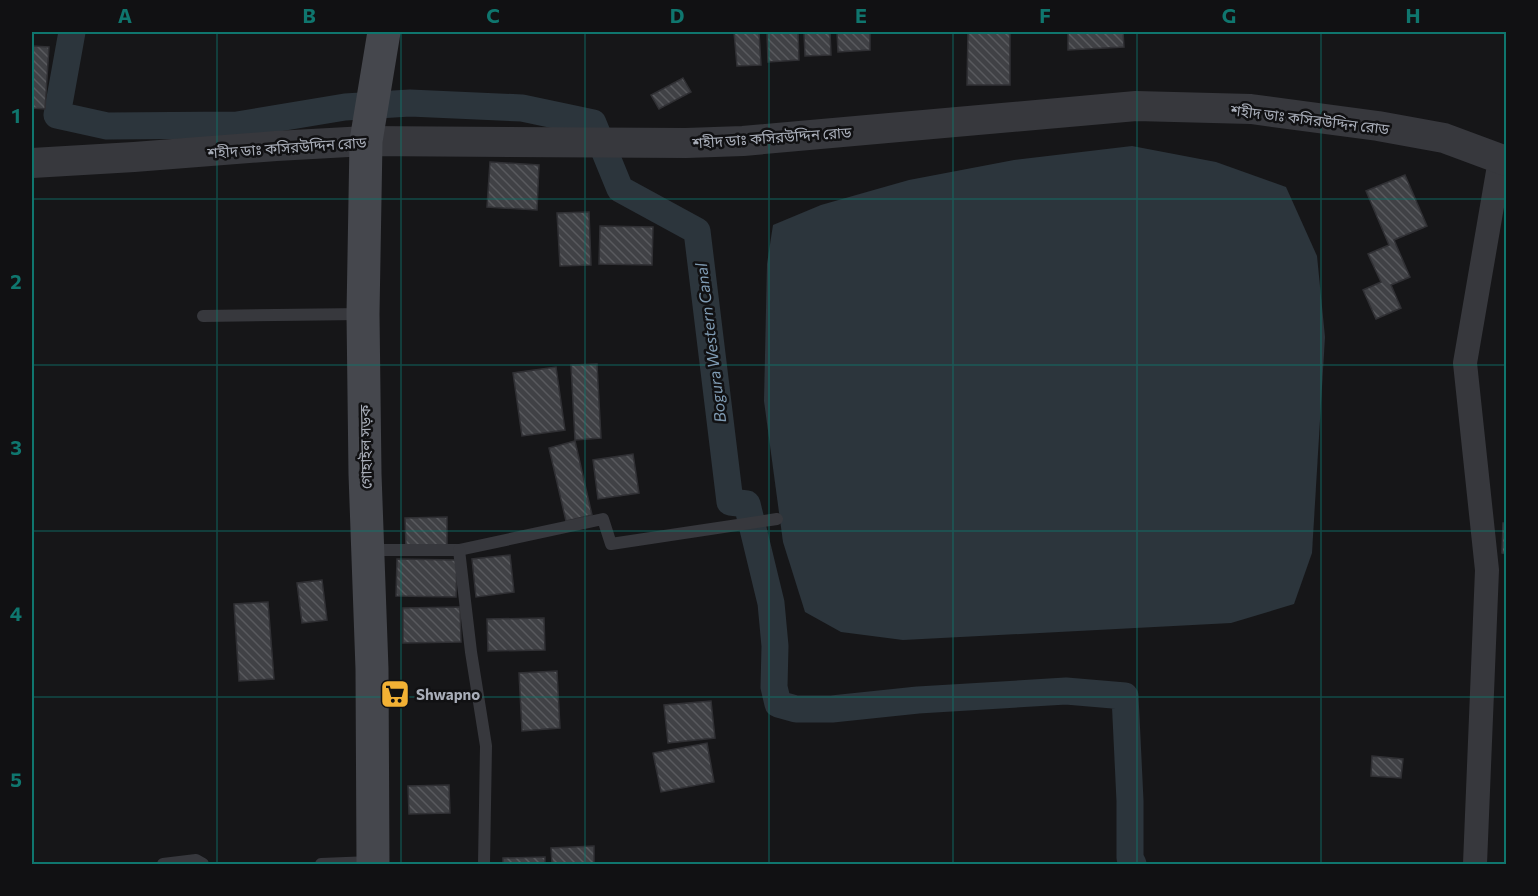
<svg xmlns="http://www.w3.org/2000/svg" width="1538" height="896" font-family="Commissioner,'Noto Sans Bengali',sans-serif">
  <style>
    .water { fill: #2c353c }
    .lines { fill: none; stroke-linecap: round; stroke-linejoin: round }
    .canal { stroke: #2c353c; stroke-width: 27 }
    .building { fill: url(#building-back-hatch); stroke: #303034; stroke-width: 1.5 }
    .service { stroke: #37383d; stroke-width: 12 }
    .minor { stroke: #37383d; stroke-width: 24 }
    .tertiary { stroke: #37383d; stroke-width: 30 }
    .secondary { stroke: #45474d; stroke-width: 33 }
    .grid { fill: none; stroke: #0f766e; stroke-width: 1.5; stroke-opacity: 0.55 }
    .labels { text-anchor: middle; dominant-baseline: central; stroke-width: 5; stroke-linejoin: round; paint-order: stroke }
    .street-label { font-size: 15px; fill: #a8adb8; stroke: #111113 }
    .poi-label { font-size: 15px; font-weight: bold; fill: #a8adb8; stroke: #111113; text-anchor: start }
    .water-label { font-size: 16px; font-style: italic; fill: #7f9bb3; stroke: #111113 }
    .neatline { fill: none; stroke: #0f766e; stroke-width: 2 }
    .grid-label { font-size: 20px; text-anchor: middle; font-weight: bold; fill: #0f766e }
  </style>
  <defs>
    <pattern id="building-back-hatch" width="6" height="6" patternUnits="userSpaceOnUse" patternTransform="scale(1.5)"><rect width="6" height="6" fill="#404145"/><path d="M-1 5l2 2M0 0l6 6M5-1l2 2" fill="none" stroke="#595a5e"/></pattern>
  </defs>
  <rect width="100%" height="100%" fill="#161618"/>
  <polygon class="water" points="1132,146 1216,162 1286,187 1317,256 1325,337 1312,553 1294,604 1231,623 903,640 841,632 805,612 783,542 764,401 767,264 773,225 821,205 909,180 1014,160"/>
  <g class="lines">
    <polyline class="canal" points="72,32 57,115 107,126 237,125 345,107 410,103 522,108 593,123 620,189 697,231 730,502 747,504 771,603 775,646 774,687 778,704 796,709 832,709 918,700 1066,691 1125,696 1130,801 1130,858 1133,864"/>
  </g>
  <g class="building">
    <polygon points="734,32 759,32 761,65 737,66"/>
    <polygon points="767,32 798,32 799,60 768,62"/>
    <polygon points="804,32 830,32 831,55 805,56"/>
    <polygon points="837,32 870,32 870,50 838,52"/>
    <polygon points="968,32 1010,32 1010,85 967,85"/>
    <polygon points="1068,32 1123,32 1124,47 1068,50"/>
    <polygon points="32,46 49,47 45,109 32,108"/>
    <polygon points="683,78 691,92 659,109 651,95"/>
    <polygon points="490,162 539,165 537,210 487,207"/>
    <polygon points="1405,175 1427,226 1394,240 1410,277 1391,285 1401,308 1376,319 1363,290 1381,282 1368,254 1389,245 1366,191"/>
    <polygon points="589,212 591,265 560,266 557,213"/>
    <polygon points="600,226 653,227 652,265 599,264"/>
    <polygon points="597,364 601,438 575,440 571,365"/>
    <polygon points="556,367 565,430 522,436 513,373"/>
    <polygon points="575,441 592,515 566,521 549,448"/>
    <polygon points="633,454 639,493 598,499 593,460"/>
    <polygon points="447,517 447,546 406,548 405,518"/>
    <polygon points="1503,523 1506,523 1506,554 1502,553"/>
    <polygon points="510,555 514,592 476,597 472,559"/>
    <polygon points="397,559 457,560 456,597 396,596"/>
    <polygon points="322,580 327,620 302,623 297,583"/>
    <polygon points="268,602 274,679 239,681 234,604"/>
    <polygon points="460,607 461,642 403,643 403,608"/>
    <polygon points="544,618 545,650 488,651 487,619"/>
    <polygon points="557,671 560,728 522,731 519,673"/>
    <polygon points="711,701 715,738 668,743 664,705"/>
    <polygon points="707,743 714,782 661,792 653,753"/>
    <polygon points="1372,756 1403,759 1401,778 1371,776"/>
    <polygon points="449,785 450,813 409,814 408,786"/>
    <polygon points="594,846 594,864 552,864 551,848"/>
    <polygon points="545,857 545,864 503,864 503,858"/>
  </g>
  <g class="lines">
    <g class="service">
      <polyline points="203,316 362,314"/>
      <polyline points="369,550 459,550 603,519 611,544 777,519"/>
      <polyline points="459,550 471,652 486,746 484,864"/>
      <polyline points="163,864 196,860 203,864"/>
      <polyline points="321,864 371,862"/>
    </g>
    <polyline class="minor" points="1475,864 1487,570 1465,363 1500,160"/>
    <polyline class="tertiary" points="32,163 134,157 276,146 366,141 686,143 743,141 1136,106 1251,109 1378,126 1444,138 1506,161"/>
    <polyline class="secondary" points="373,864 372,669 365,474 363,314 366,141 384,32"/>
  </g>
  <path class="grid" d="M217,32V864M401,32V864M585,32V864M769,32V864M953,32V864M1137,32V864M1321,32V864M32,199H1506M32,365H1506M32,531H1506M32,697H1506"/>
  <defs>
    <g id="supermarket-square" transform="scale(1.5)"><rect x="-9" y="-9" width="18" height="18" rx="4" fill="#f2b134" stroke="#111113"/><path d="M-6-5.5h2.5l.6 2H6L4.5 2H-2.5L-4.4-4H-6ZM-1.5 3.2a1.3 1.3 0 1 0 .1 0ZM3 3.2a1.3 1.3 0 1 0 .1 0Z" fill="#111"/></g>
  </defs>
  <g fill-rule="evenodd">
    <use href="#supermarket-square" x="395" y="694"/>
  </g>
  <g class="labels">
    <g class="street-label">
      <text transform="translate(1310 119) rotate(7)">শহীদ ডাঃ কসিরউদ্দিন রোড</text>
      <text transform="translate(772 137) rotate(-4)">শহীদ ডাঃ কসিরউদ্দিন রোড</text>
      <text transform="translate(287 147) rotate(-4)">শহীদ ডাঃ কসিরউদ্দিন রোড</text>
      <text transform="translate(365 447) rotate(-91)">গোহাইল সড়ক</text>
    </g>
    <g class="poi-label">
      <text x="416" y="694">Shwapno</text>
    </g>
    <g class="water-label">
      <text transform="translate(710 343) rotate(-97)">Bogura Western Canal</text>
    </g>
  </g>
  <rect width="1538" height="896" fill="none" stroke="#111113" stroke-width="66"/>
  <rect x="33" y="33" width="1472" height="830" class="neatline"/>
  <g class="grid-label">
    <text x="125" y="23">A</text>
    <text x="309" y="23">B</text>
    <text x="493" y="23">C</text>
    <text x="677" y="23">D</text>
    <text x="861" y="23">E</text>
    <text x="1045" y="23">F</text>
    <text x="1229" y="23">G</text>
    <text x="1413" y="23">H</text>
    <text x="16" y="123">1</text>
    <text x="16" y="289">2</text>
    <text x="16" y="455">3</text>
    <text x="16" y="621">4</text>
    <text x="16" y="787">5</text>
  </g>
</svg>
